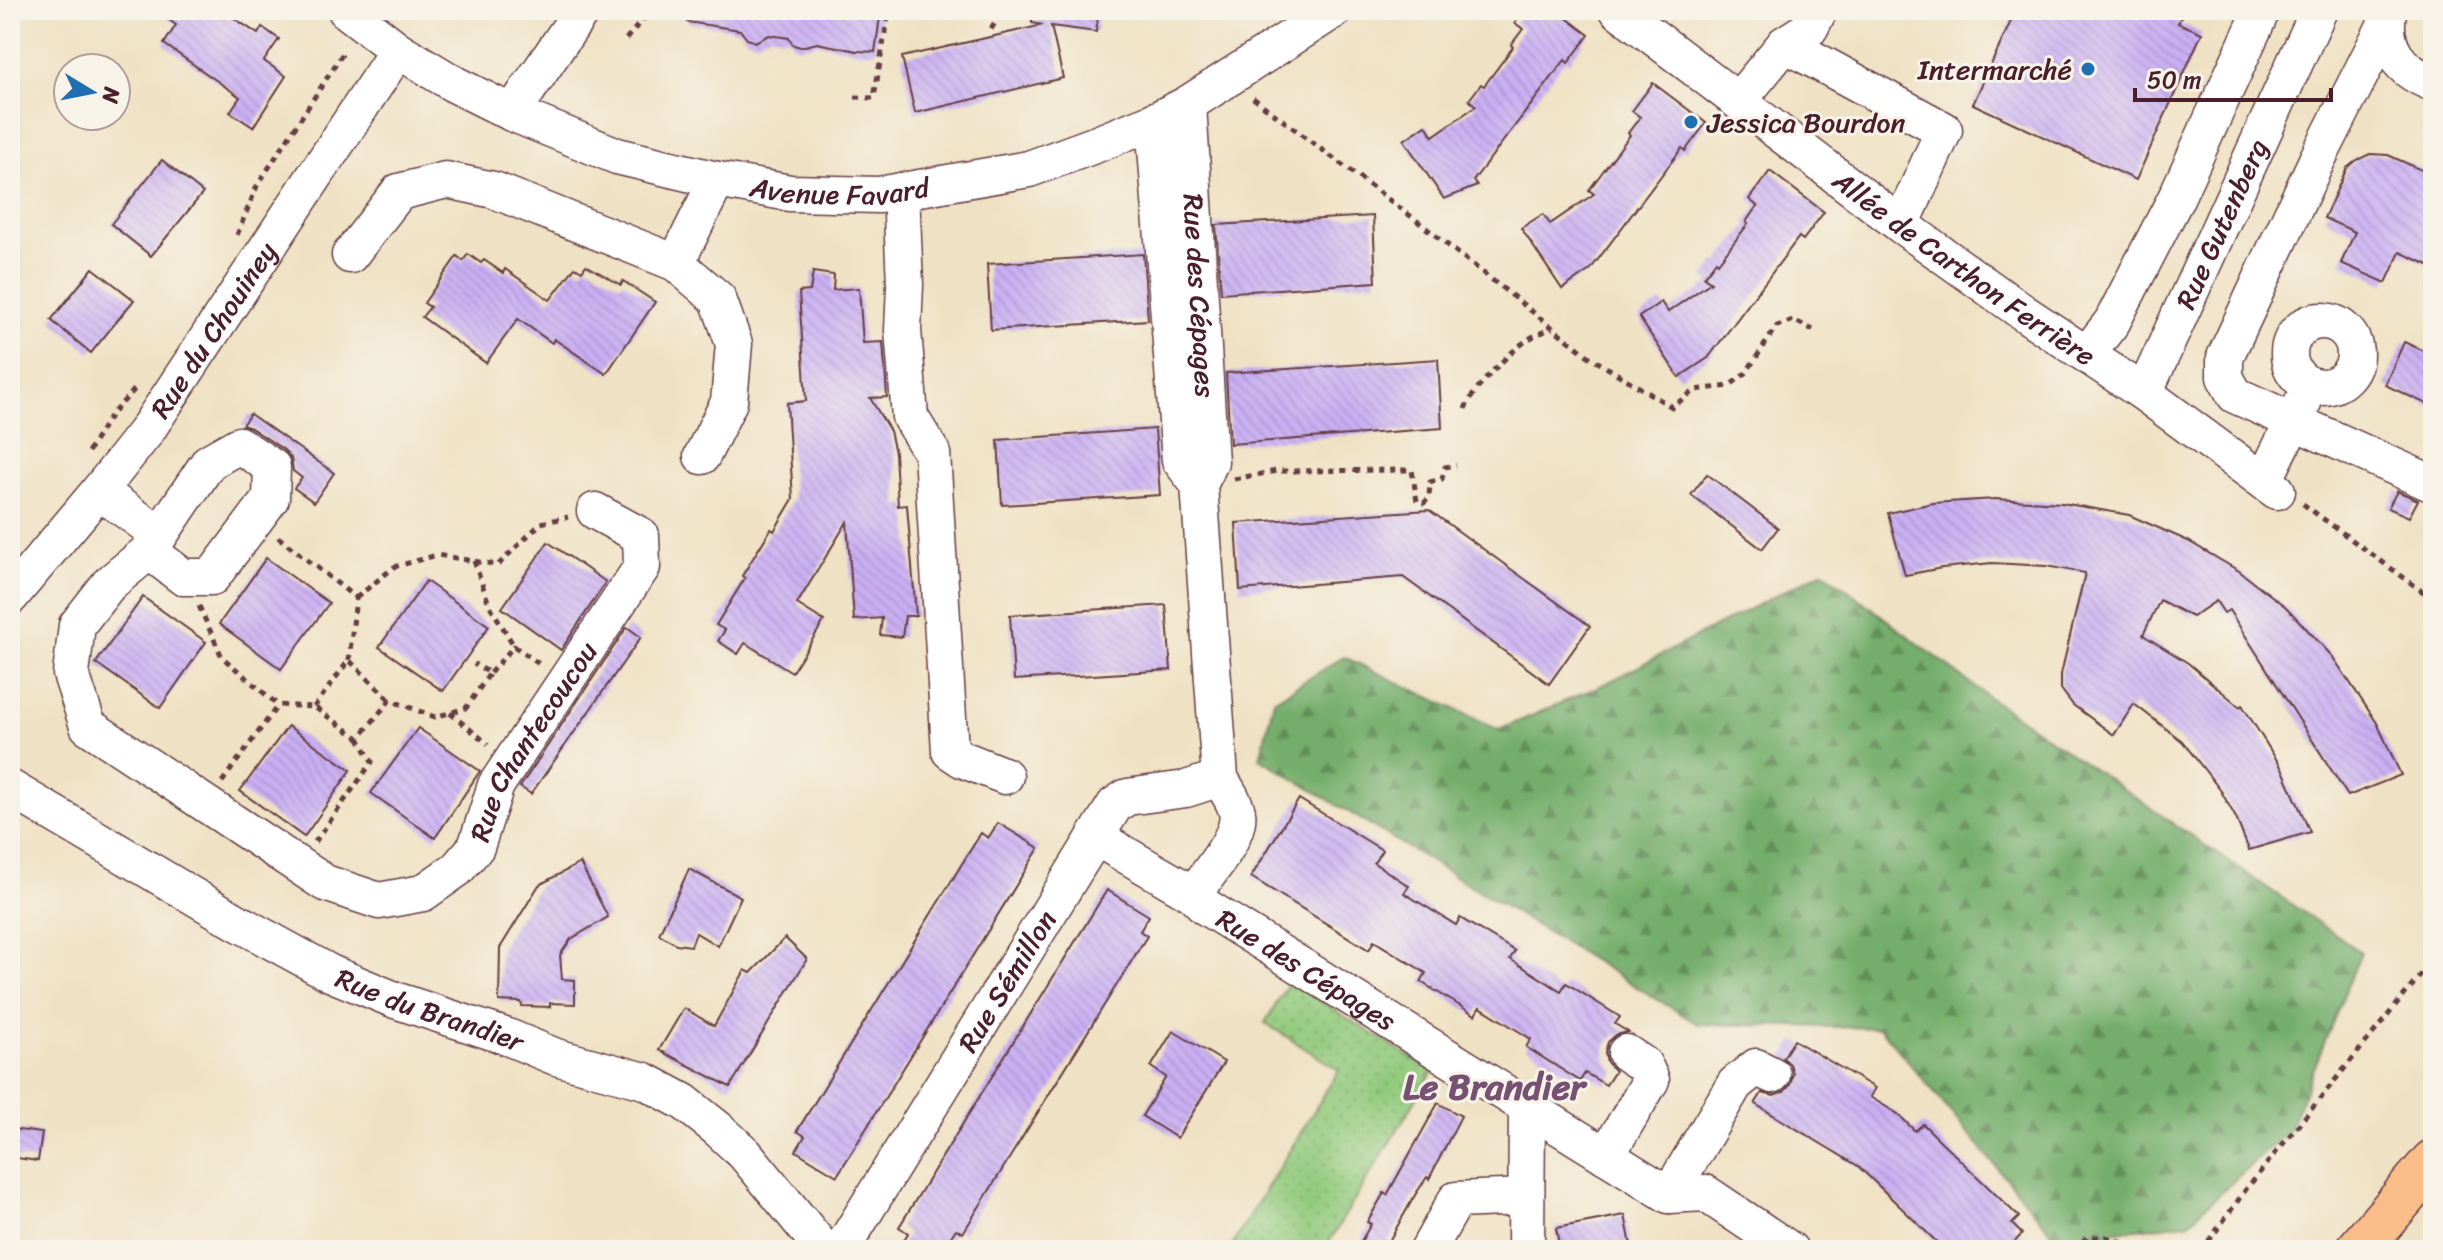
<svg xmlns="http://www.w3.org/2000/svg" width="2443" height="1260" font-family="Sriracha,sans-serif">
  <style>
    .grass { fill: url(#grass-dots); stroke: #6e7454; stroke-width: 2 }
    .forest { fill: url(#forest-firs); stroke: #60664c; stroke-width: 2 }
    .building { fill: url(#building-back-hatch) }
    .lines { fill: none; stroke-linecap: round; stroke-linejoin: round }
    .minor-casing { stroke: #633c42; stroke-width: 39 }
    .highway-casing { stroke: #633c42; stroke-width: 47 }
    .path { stroke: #633c42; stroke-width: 5; stroke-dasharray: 6 6; stroke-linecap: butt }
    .minor { stroke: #fff; stroke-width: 36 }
    .highway { stroke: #f8bd89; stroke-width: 44 }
    .poi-dot { fill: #1f6fb2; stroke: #f7f3e8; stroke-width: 3 }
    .labels { text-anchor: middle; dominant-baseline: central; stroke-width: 6; stroke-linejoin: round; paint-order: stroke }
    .poi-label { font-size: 28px; fill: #4a1f2b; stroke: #f7f3e8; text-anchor: end }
    .street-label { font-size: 28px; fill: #4a1f2b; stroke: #f7f3e8 }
    .district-label { font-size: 36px; font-weight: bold; fill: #765171; stroke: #f7f3e8 }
  </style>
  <defs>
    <pattern id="grass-dots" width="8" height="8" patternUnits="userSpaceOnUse" patternTransform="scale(2)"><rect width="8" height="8" fill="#92ca7d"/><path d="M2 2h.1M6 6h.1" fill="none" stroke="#7fad6c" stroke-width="1.8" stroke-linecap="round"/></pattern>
    <pattern id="forest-firs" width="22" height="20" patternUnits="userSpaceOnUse" patternTransform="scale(2)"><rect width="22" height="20" fill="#75ae6c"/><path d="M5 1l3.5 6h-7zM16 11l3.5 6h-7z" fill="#628d59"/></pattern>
    <pattern id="building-back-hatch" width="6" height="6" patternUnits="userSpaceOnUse" patternTransform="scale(2)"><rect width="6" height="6" fill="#c9aff3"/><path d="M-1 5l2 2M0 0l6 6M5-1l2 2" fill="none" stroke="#ae96d0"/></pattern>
  </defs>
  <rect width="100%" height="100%" fill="#f7f3e8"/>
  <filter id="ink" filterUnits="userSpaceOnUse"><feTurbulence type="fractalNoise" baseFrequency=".0125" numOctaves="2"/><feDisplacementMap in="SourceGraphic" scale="16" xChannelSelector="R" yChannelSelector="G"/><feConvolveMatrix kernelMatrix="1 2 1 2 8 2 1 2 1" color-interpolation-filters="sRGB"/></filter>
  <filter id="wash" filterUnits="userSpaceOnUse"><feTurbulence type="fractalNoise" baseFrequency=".006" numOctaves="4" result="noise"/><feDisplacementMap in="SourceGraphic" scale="32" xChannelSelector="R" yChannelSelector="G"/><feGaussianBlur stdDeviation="1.8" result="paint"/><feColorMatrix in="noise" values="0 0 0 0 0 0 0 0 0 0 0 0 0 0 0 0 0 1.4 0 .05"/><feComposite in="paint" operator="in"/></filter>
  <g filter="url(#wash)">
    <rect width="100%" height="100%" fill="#efe1c3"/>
    <polygon class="grass" points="1289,982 1433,1071 1324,1250 1229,1250 1339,1070 1265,1023"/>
    <polygon class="forest" points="1823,571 1984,694 2361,952 2289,1130 2188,1223 2110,1232 2087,1250 2066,1250 1880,1028 1698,1024 1260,758 1274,700 1344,657 1499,730 1607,683"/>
    <g id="blocks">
      <g class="building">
        <polygon points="155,10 222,10 258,34 262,27 279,39 264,61 286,76 253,127 230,112 240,97 164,44 176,25"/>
        <polygon points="688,10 881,10 875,52 857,51 817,43 801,47 793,45 789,38 769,35 755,42 747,39 740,30 687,22"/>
        <polygon points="1032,10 1099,10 1096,32 1051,26 1063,78 915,113 902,57 1043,25 1032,23"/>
        <polygon points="1524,10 1556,10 1589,35 1568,63 1565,60 1473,181 1477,186 1444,199 1404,140 1426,125 1433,136 1476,106 1469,100 1481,84 1484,86 1513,47 1511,45 1523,29 1515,23"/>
        <polygon points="2016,10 2184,10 2178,23 2202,33 2136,180 1973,104"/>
        <polygon points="1653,83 1706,123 1685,151 1682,148 1590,270 1562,289 1521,228 1543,214 1550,224 1594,194 1589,190 1630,135 1628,133 1640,117 1632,111"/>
        <polygon points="2370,154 2388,155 2433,175 2433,267 2400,252 2386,283 2341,263 2355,232 2324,218 2347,168 2357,160"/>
        <polygon points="162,160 203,193 151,256 111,224"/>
        <polygon points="1770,171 1824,212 1803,240 1799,237 1708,358 1679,377 1639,317 1661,302 1668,312 1711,282 1704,277 1716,261 1718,263 1748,224 1746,222 1757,206 1749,199"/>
        <polygon points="1373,216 1376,282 1221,293 1216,225"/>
        <polygon points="468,254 481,263 484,260 503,273 505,269 550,300 575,267 582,271 586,265 621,285 623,281 655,302 606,374 554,339 552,343 518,319 486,363 422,317 430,307 424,303 457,256 463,261"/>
        <polygon points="1143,254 1148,320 991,330 987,264"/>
        <polygon points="93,268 134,300 91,353 51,320"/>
        <polygon points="813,272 834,275 833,290 859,288 863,343 883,342 887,397 870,398 890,431 895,453 898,506 907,505 916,616 905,616 902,637 880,635 882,618 854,620 847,522 797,604 824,621 792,672 745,643 738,654 718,641 725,630 716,625 745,578 742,576 771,529 774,531 793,499 787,403 806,401 799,292 810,291"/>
        <polygon points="2404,342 2433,355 2433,407 2385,385"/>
        <polygon points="1438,359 1442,428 1230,444 1226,373"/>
        <polygon points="250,414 334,473 314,502 294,488 302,478 293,471 291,458 284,450 251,428 242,425"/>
        <polygon points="1155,429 1160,495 1002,505 998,440"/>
        <polygon points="1707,474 1778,528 1762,549 1691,495"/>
        <polygon points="2397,491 2418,500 2409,517 2388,508"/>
        <polygon points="1995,499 2062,503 2129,515 2188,541 2239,571 2286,607 2332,656 2377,723 2401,775 2348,796 2229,610 2224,613 2216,601 2192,617 2160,600 2143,635 2188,663 2240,707 2242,705 2283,770 2310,832 2249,850 2236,818 2221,791 2182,741 2134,704 2114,735 2073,705 2061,689 2061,674 2085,573 2046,566 1992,563 1942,568 1905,575 1888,513 1933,503"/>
        <polygon points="1429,510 1590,626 1549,684 1403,577 1240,590 1236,523"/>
        <polygon points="548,542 606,582 561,650 502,608"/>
        <polygon points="266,558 329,603 281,669 219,624"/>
        <polygon points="426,581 489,626 443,691 379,647"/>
        <polygon points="143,597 206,642 160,708 96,663"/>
        <polygon points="1166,605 1171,670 1014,680 1010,615"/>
        <polygon points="627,627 641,637 531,794 520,787"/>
        <polygon points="288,726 351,770 304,837 240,791"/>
        <polygon points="418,728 480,771 435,838 371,793"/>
        <polygon points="1299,799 1382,850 1374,863 1409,886 1404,893 1456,925 1460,918 1515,951 1510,959 1561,991 1566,983 1620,1017 1615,1024 1628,1032 1616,1035 1608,1042 1605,1052 1607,1062 1615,1071 1606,1085 1585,1073 1580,1081 1526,1047 1531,1039 1480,1007 1475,1015 1421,982 1426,973 1374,941 1369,950 1251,877"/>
        <polygon points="998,823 1039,848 837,1176 796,1151 805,1136 797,1131 981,833 988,838"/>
        <polygon points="580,863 608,917 571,939 560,955 562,979 575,980 575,1004 550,1003 550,1007 522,1006 521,1002 499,1001 500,948 539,885"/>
        <polygon points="689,869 741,897 718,946 696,933 691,946 676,944 659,934"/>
        <polygon points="1107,890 1149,916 1140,931 1147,936 963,1233 956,1229 942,1250 898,1250 908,1233 899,1227"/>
        <polygon points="785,938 807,959 730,1087 659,1050 684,1008 714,1026 745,970 751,973"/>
        <polygon points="1173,1031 1224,1062 1177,1138 1142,1116 1166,1077 1151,1067"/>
        <polygon points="1794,1040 1875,1088 1870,1097 1898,1114 1915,1131 1923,1124 2019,1217 2012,1224 2022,1234 2007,1250 1945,1250 1858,1166 1755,1104 1762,1093 1774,1096 1784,1092 1790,1085 1793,1073 1790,1064 1783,1058"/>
        <polygon points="1438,1103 1461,1116 1429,1179 1427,1177 1415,1195 1384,1250 1356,1250 1371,1224 1367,1222 1384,1193 1387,1195"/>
        <polygon points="10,1129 42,1133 38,1161 10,1157"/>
        <polygon points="1625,1215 1632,1250 1560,1250 1556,1228"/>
      </g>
    </g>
  </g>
  <g filter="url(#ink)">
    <use href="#blocks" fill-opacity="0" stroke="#633c42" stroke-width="2"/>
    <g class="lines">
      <g class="minor-casing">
        <g id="minor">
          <path id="s1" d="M346,10L398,50L454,84L512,113L617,156L717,180L790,193L879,195L1029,169L1097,144L1154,121L1188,104L1334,10"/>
          <path id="s2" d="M1618,10L1901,225L2024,313L2144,393L2277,491"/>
          <path d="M2388,12C2382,48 2400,71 2433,83"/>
          <polyline points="2386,24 2317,160 2225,357 2225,377 2235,395 2433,484"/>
          <polyline points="1785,44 1944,130 1901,225"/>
          <polyline points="1739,100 1785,44 1810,28 1819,10"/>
          <path id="s3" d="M1188,104L1210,462L1199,485L1220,778C1225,788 1235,801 1237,812C1242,834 1206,877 1193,894"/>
          <polyline points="512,113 582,10"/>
          <polyline points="1154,121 1180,460 1199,485"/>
          <polyline points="901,191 905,285 903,330 910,417 932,453 950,751 962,759 1005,776"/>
          <polyline points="350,255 399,192 446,180 494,190 676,263 718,299 734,344 729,402 702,456"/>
          <polyline points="676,263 717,180"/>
          <circle cx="2322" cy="354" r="33"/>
          <polyline points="2087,354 2112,322 2176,198 2262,10"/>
          <path id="s4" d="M2144,393L2319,10"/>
          <polyline points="2264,481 2304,400"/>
          <polyline points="99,491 159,534"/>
          <path id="s5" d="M149,551L183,577H212L271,498L272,467L239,445L209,462L149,551L109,584L77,625L71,674L88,726L325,883L379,901L423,893L457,869L476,847L496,785L642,567L641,536L595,511"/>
          <path id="s6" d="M10,597L99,491L145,433L398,50"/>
          <path id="s7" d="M10,788L237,922L330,973L395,1000L505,1036L556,1057L645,1081L684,1102L718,1129L745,1154L824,1250"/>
          <path id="s8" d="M1095,837L1193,894L1206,907L1669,1195L1705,1193L1790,1250"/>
          <polyline points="1606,1156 1651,1080 1644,1065 1626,1053"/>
          <polyline points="1669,1195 1735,1084 1756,1067 1772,1075"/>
          <path id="s9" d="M841,1250L1115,805L1127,797L1186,789L1220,778"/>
          <polyline points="1428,1250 1456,1200 1526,1197"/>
          <polyline points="1526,1250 1527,1107"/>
        </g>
      </g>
      <g class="highway-casing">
        <polyline id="highway" points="2358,1250 2433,1162"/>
      </g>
      <g class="path">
        <polyline points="991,29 1004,10"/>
        <polyline points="626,39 651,10"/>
        <polyline points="855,97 874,98 889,10"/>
        <polyline points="1253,98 1416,220 1591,358 1672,407 1695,390 1729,386 1746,373 1777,326 1793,320 1813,330"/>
        <polyline points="237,235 257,186 345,50"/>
        <path d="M1465,409C1472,390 1511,350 1529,339C1536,334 1545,332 1552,328"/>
        <polyline points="88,452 110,416 135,389"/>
        <polyline points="1234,479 1277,471 1412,470 1417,501 1424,503 1429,498 1430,482 1442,479 1445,467 1456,465"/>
        <polyline points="2303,504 2433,599"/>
        <polyline points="278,537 356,598 349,660"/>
        <polyline points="474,561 489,604 514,646"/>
        <polyline points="356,598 394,567 437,555 498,565 541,523 568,517"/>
        <polyline points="199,606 222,657 278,705 314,707 359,738 390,700 435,717 466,708 490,673 474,664"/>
        <polyline points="490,673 514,646 542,666"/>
        <polyline points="314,707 349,660 390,700"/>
        <polyline points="450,713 488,744"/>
        <polyline points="222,782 278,705"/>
        <polyline points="315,842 372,762 359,738"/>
        <polyline points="2074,1250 2088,1237 2106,1237 2144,1250"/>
        <polyline points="2200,1250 2211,1238 2247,1188 2433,960"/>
      </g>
      <use href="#minor" class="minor"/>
      <use href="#highway" class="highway"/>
    </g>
  </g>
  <g class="poi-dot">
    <circle cx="2088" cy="69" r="8"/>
    <circle cx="1691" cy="122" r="8"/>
  </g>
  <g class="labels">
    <g class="poi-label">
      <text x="2072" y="69">Intermarché</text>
      <text x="1707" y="122" text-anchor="start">Jessica Bourdon</text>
    </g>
    <g class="street-label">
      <text stroke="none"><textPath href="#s1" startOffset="536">Avenue Favard</textPath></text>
      <text stroke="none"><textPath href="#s4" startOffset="186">Rue Gutenberg</textPath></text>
      <text stroke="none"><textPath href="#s2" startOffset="432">Allée de Carthon Ferrière</textPath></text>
      <text stroke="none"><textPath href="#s3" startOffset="192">Rue des Cépages</textPath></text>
      <text stroke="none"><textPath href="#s6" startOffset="336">Rue du Chouiney</textPath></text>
      <text stroke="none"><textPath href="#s5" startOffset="1168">Rue Chantecoucou</textPath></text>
      <text stroke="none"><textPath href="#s8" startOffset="250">Rue des Cépages</textPath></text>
      <text stroke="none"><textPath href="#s9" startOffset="316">Rue Sémillon</textPath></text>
      <text stroke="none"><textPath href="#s7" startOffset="476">Rue du Brandier</textPath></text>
    </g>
    <g class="district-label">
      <text x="1494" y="1087">Le Brandier</text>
    </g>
  </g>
  <rect width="2443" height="1260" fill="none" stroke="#f7f3e8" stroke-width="40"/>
  <g transform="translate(92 92) rotate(100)"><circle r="38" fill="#f7f3e8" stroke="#b29e9c" stroke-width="2"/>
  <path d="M0-6L14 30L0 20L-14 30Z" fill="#1f6fb2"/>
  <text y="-12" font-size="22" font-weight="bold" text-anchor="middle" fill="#4a1f2b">N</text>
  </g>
  <path d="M2135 88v12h196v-12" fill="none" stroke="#4a1f2b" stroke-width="4"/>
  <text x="2147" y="88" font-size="24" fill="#4a1f2b" stroke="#f7f3e8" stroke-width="6" paint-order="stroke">50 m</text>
</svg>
